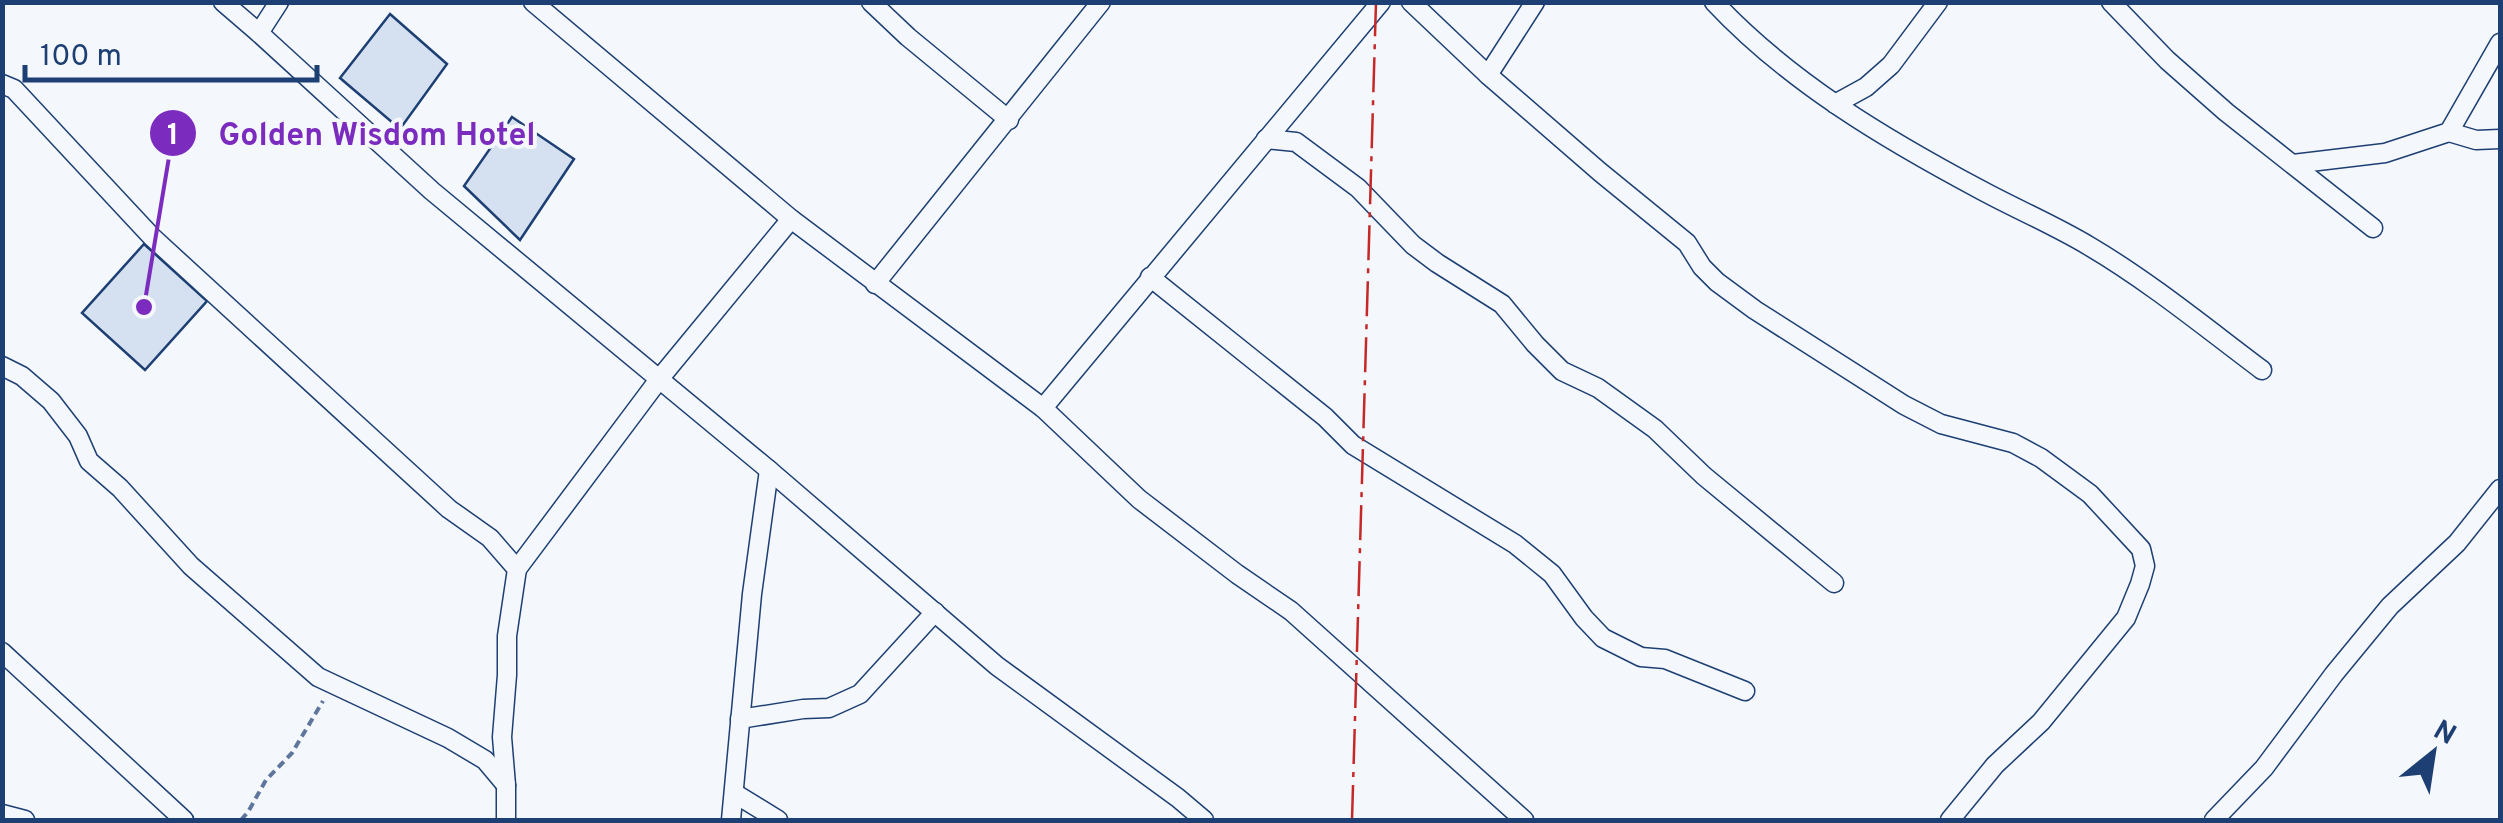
<svg xmlns="http://www.w3.org/2000/svg" width="2503" height="823" font-family="Overpass,sans-serif">
  <style>
    .building { fill: #d5e0f0; stroke: #1d3f73; stroke-width: 2.5 }
    .lines { fill: none; stroke-linecap: round; stroke-linejoin: round }
    .street-casing { stroke: #1d3f73; stroke-width: 21 }
    .path { stroke: #5e769c; stroke-width: 4; stroke-dasharray: 8 5; stroke-linecap: butt }
    .street { stroke: #f4f7fb; stroke-width: 18 }
    .power { stroke: #c62828; stroke-width: 2.5; stroke-dasharray: 35 8 5 8; stroke-linecap: butt }
    .leader { fill: none; stroke: #7b2cbf; stroke-width: 4 }
    .callout-dot { fill: #7b2cbf; stroke: #f4f7fb; stroke-width: 4 }
    .mark-label { font-size: 30px; text-anchor: middle; font-weight: bold; fill: #fff }
    .callout-label { font-size: 32px; text-anchor: middle; font-weight: bold; fill: #7b2cbf; stroke: #f4f7fb; stroke-width: 8; stroke-linejoin: round; paint-order: stroke }
  </style>
  <rect width="100%" height="100%" fill="#f4f7fb"/>
  <g class="building">
    <polygon points="390,14 447,64 400,129 340,78"/>
    <polygon points="512,117 574,159 520,240 464,186"/>
    <polygon points="144,244 207,301 145,370 82,313"/>
  </g>
  <g class="lines">
    <g class="street-casing">
      <g id="street">
        <polyline points="223,2 259,33 432,191 769,470 997,666 1178,798 1204,820"/>
        <polyline points="533,2 791,219 1043,408 1139,499 1237,574 1291,611 1524,820"/>
        <polyline points="871,2 908,37 1009,120"/>
        <polyline points="1411,2 1488,75 1600,172 1687,243 1702,267 1717,282 1755,310 1904,405 1941,424 2013,443 2041,458 2090,494 2141,549 2145,566 2140,584 2126,618 2041,722 1995,765 1950,820"/>
        <path d="M1714,2C1789,82 1885,139 1981,190C2016,209 2054,225 2089,246C2150,282 2206,328 2262,370"/>
        <polyline points="2111,2 2167,60 2226,112 2373,228"/>
        <polyline points="259,33 279,2"/>
        <polyline points="1488,75 1535,2"/>
        <polyline points="2,84 14,89 152,237 449,509 490,538 517,569 507,636 507,675 502,737 506,785 506,820"/>
        <polyline points="1835,104 1866,87 1891,65 1938,2"/>
        <polyline points="2449,132 2476,140 2500,139"/>
        <polyline points="1266,139 1296,142 1358,188 1413,245 1437,263 1502,304 1535,344 1562,371 1598,388 1655,429 1704,476 1834,583"/>
        <polyline points="2293,164 2385,153 2449,132 2500,43"/>
        <polyline points="1150,277 1325,417 1353,445 1515,544 1552,574 1584,618 1603,638 1641,657 1665,659 1745,691"/>
        <polyline points="875,284 1101,2"/>
        <polyline points="2,366 22,376 51,401 78,436 89,461 120,488 191,566 318,677 448,738 485,760 506,785"/>
        <polyline points="1043,408 1381,2"/>
        <polyline points="517,569 660,378 791,219"/>
        <polyline points="2,652 184,820"/>
        <polyline points="740,719 803,709 829,708 860,694 935,612"/>
        <polyline points="734,793 778,820"/>
        <polyline points="2,814 25,820"/>
        <polyline points="731,820 752,594 769,470"/>
        <polyline points="2214,820 2264,768 2334,674 2390,606 2457,543 2500,489"/>
      </g>
    </g>
    <polyline class="path" points="241,820 248,812 266,780 292,753 323,701"/>
    <use href="#street" class="street"/>
    <polyline class="power" points="1352,820 1376,2"/>
  </g>
  <path class="leader" d="M144 307L173 133"/>
  <g class="callout-dot">
    <circle cx="144" cy="307" r="10"/>
    <circle cx="173" cy="133" r="25"/>
  </g>
  <g class="mark-label">
    <text x="173" y="144">1</text>
  </g>
  <g class="callout-label">
    <text x="377" y="145">Golden Wisdom Hotel</text>
  </g>
  <rect width="2503" height="823" fill="none" stroke="#1d3f73" stroke-width="10"/>
  <g transform="translate(2433 753) rotate(30)" stroke="#f4f7fb" stroke-width="8" paint-order="stroke">
  <path d="M0-8L18 38L0 25L-18 38Z" fill="#1d3f73"/>
  <text y="-15" font-size="28" font-weight="bold" text-anchor="middle" fill="#1d3f73">N</text>
  </g>
  <path d="M25 65v15h292v-15" fill="none" stroke="#1d3f73" stroke-width="5"/>
  <text x="40" y="65" font-size="30" fill="#1d3f73" stroke="#f4f7fb" stroke-width="8" paint-order="stroke">100 m</text>
</svg>
